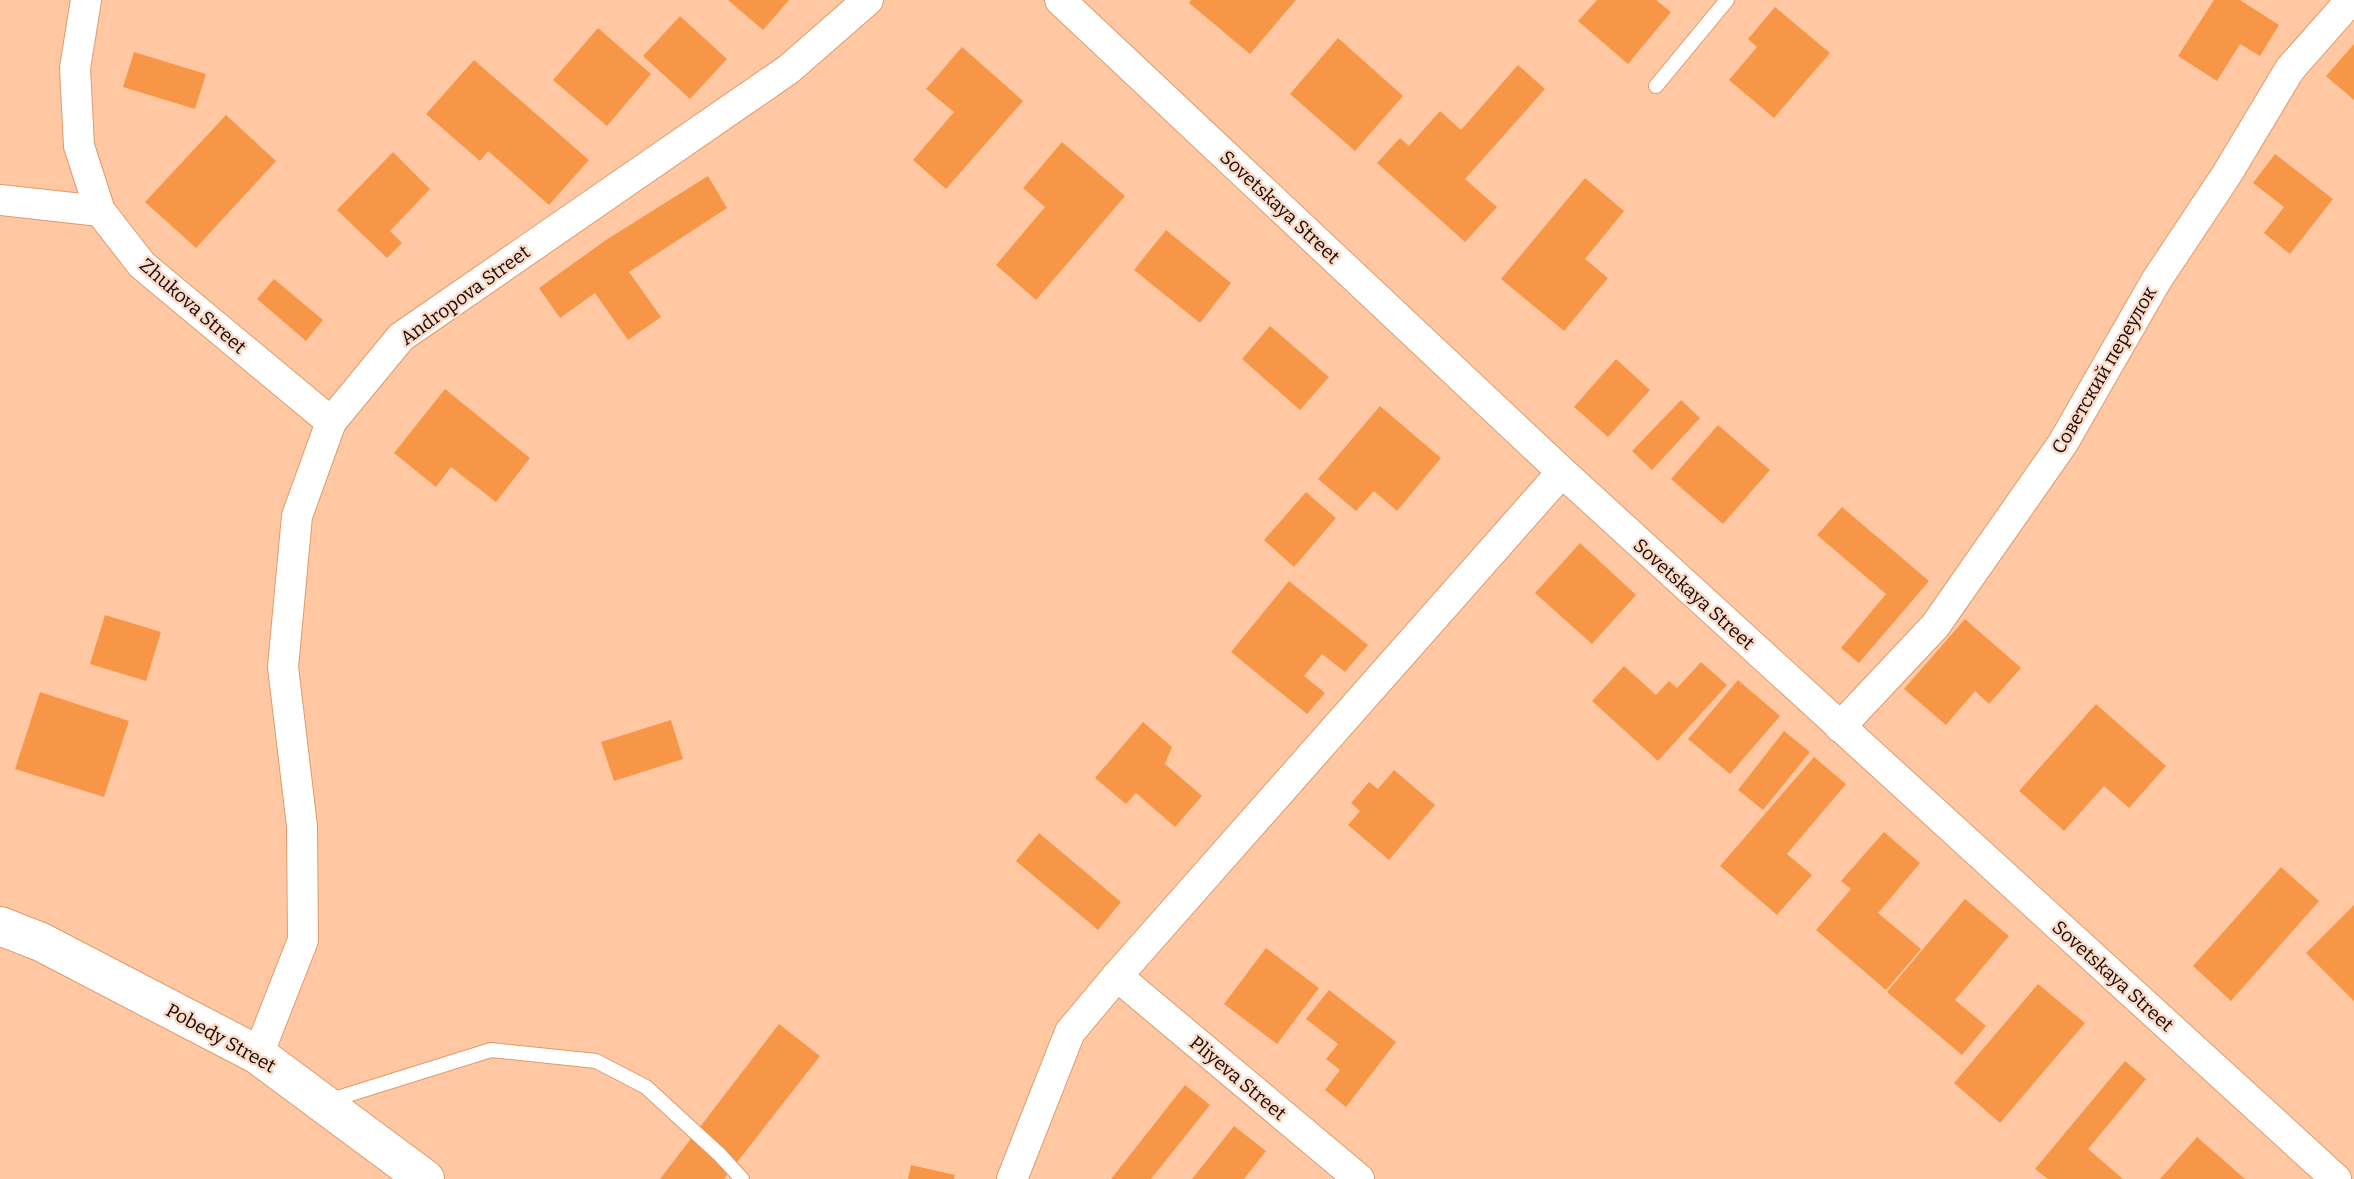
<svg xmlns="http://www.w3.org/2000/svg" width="2354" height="1179" font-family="Bitter,serif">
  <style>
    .building { fill: #f89648 }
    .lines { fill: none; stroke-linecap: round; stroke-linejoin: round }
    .lane-casing { stroke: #dd9b6c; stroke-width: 16 }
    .street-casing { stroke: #dd9b6c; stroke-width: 32 }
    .secondary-casing { stroke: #dd9b6c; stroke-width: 40 }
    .lane { stroke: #fff; stroke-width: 14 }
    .street { stroke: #fff; stroke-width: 30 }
    .secondary { stroke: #fff; stroke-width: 38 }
    .labels { text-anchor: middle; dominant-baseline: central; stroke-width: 5; stroke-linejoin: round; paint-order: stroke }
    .street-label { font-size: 19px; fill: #1b0500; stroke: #f8dcc9 }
  </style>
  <rect width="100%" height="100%" fill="#ffc8a2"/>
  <g class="building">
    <polygon points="728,0 789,0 763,30"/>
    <polygon points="1191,0 1296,0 1250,54 1189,3"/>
    <polygon points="1597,0 1656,0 1671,12 1628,64 1578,21"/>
    <polygon points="2214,0 2240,0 2279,25 2260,56 2240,44 2217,81 2178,56"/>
    <polygon points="1775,7 1830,53 1774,118 1729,80 1757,47 1748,39"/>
    <polygon points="680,16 727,59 690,99 643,56"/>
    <polygon points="598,28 651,74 607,126 553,80"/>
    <polygon points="1338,38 1403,96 1355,151 1290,94"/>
    <polygon points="2354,44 2354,100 2326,76"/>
    <polygon points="962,47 1023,101 946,189 913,160 954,112 926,89"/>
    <polygon points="134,52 206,74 195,109 123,87"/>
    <polygon points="474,60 589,160 549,205 488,151 480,161 426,114"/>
    <polygon points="1518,65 1545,89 1465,179 1497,207 1465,242 1377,163 1400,138 1409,146 1440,111 1461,130"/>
    <polygon points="226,115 276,161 196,248 145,202"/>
    <polygon points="1062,142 1125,196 1036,300 996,265 1045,207 1023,188"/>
    <polygon points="393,152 430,189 390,231 402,243 387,258 337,210"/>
    <polygon points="2275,154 2333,199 2290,254 2264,233 2284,207 2253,183"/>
    <polygon points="708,176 727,208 629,272 661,317 628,340 595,293 560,318 539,288 606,240"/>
    <polygon points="1585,178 1624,211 1585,259 1608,278 1564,331 1501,279"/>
    <polygon points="1166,230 1231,283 1200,323 1134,270"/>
    <polygon points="274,279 323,320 306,341 257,299"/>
    <polygon points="1270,326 1329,377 1300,410 1242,359"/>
    <polygon points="1616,359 1650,390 1608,437 1574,407"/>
    <polygon points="445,389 530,458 496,502 451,467 436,487 394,453"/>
    <polygon points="1681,400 1700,418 1652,470 1632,451"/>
    <polygon points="1380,406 1441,458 1397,511 1374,491 1356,511 1318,479"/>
    <polygon points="1718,425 1770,470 1723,524 1671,479"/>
    <polygon points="1306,492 1336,518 1294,567 1264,540"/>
    <polygon points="1842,507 1929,581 1859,663 1841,648 1886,594 1817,535"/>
    <polygon points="1580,543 1636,595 1592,644 1535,593"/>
    <polygon points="1289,581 1368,645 1345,672 1322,654 1304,676 1325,693 1307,714 1231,652"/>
    <polygon points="105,615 161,632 146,681 90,664"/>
    <polygon points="1965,619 2021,668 1989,704 1975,691 1946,725 1904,689"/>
    <polygon points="1701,662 1727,685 1658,761 1592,701 1624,666 1656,695 1669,681 1677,688"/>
    <polygon points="1738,680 1780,716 1730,774 1688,739"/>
    <polygon points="40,692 129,721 104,797 15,769"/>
    <polygon points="2096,704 2166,766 2129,808 2104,786 2064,831 2019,791"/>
    <polygon points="671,720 683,759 614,781 601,742"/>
    <polygon points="1143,722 1172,747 1165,764 1202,796 1175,827 1136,793 1126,804 1095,778"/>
    <polygon points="1784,731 1810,752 1763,810 1738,790"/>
    <polygon points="1814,757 1846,784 1787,854 1812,875 1777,915 1720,866"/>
    <polygon points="1394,770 1435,805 1389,860 1348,825 1360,811 1351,803 1369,782 1378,789"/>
    <polygon points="1884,832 1920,863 1878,913 1921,949 1886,990 1816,930 1851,889 1841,881"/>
    <polygon points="1039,833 1121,902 1098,930 1016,861"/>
    <polygon points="2281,867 2319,901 2231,1001 2193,966"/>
    <polygon points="1965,899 2009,936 1955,1000 1986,1026 1962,1055 1887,992"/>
    <polygon points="2354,905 2354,1001 2306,953"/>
    <polygon points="1266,948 1319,988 1277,1044 1224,1004"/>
    <polygon points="2038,984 2085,1023 2000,1123 1954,1083"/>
    <polygon points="1329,990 1396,1042 1346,1107 1325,1090 1340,1070 1326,1059 1338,1044 1306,1019"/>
    <polygon points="779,1024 820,1056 724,1179 660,1179"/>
    <polygon points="2125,1061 2146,1079 2088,1149 2123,1179 2048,1179 2035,1169"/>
    <polygon points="1185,1085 1210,1105 1151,1179 1111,1179"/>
    <polygon points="1234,1126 1266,1151 1244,1179 1192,1179"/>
    <polygon points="2197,1137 2245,1179 2160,1179"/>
    <polygon points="911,1165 955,1175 954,1179 908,1179"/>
  </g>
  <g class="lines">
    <g class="lane-casing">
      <g id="lane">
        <polyline points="1656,86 1727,0"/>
        <polyline points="328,1101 491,1050 596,1061 646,1087 720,1155 742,1179"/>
      </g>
    </g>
    <g class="street-casing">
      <g id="street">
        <polyline points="86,0 75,68 79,146 100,211 142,265 331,422"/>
        <polyline points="1060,0 1562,472 2336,1179"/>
        <polyline points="0,200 100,211"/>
        <polyline points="1840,727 1935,626 2063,443 2156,281 2227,174 2290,69 2351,0"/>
        <polyline points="1117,976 1359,1179"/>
        <polyline points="258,1055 303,940 302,826 283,667 297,516 331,422 401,337 789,69 868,0"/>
        <polyline points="1012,1179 1070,1032 1117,976 1562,472"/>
      </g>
    </g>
    <g class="secondary-casing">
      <polyline id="secondary" points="0,926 41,942 258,1055 425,1179"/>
    </g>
    <use href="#lane" class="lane"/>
    <use href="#street" class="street"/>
    <use href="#secondary" class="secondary"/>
  </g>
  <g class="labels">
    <g class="street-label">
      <text transform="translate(1280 207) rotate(43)">Sovetskaya Street</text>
      <text transform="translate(465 295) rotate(-36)">Andropova Street</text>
      <text transform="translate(193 306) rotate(41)">Zhukova Street</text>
      <text transform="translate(2104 370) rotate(-60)">Советский переулок</text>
      <text transform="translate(1694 594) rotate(42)">Sovetskaya Street</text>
      <text transform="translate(2113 976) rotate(42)">Sovetskaya Street</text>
      <text transform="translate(221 1038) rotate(29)">Pobedy Street</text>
      <text transform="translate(1238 1078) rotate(40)">Pliyeva Street</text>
    </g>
  </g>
</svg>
